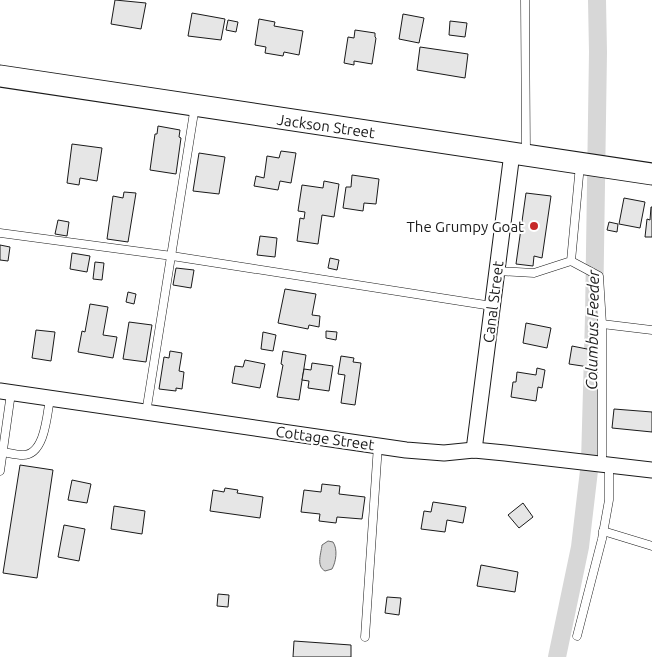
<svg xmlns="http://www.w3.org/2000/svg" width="652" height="657" font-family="Ubuntu,sans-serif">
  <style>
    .water { fill: #d7d7d7; stroke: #6a6a6a }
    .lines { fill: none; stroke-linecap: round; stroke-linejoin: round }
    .canal { stroke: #d7d7d7; stroke-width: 18 }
    .building { fill: #e6e6e6; stroke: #1a1a1a }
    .lane-casing { stroke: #1a1a1a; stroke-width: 9 }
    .street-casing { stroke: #1a1a1a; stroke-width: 17 }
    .secondary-casing { stroke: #1a1a1a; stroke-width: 23 }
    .lane { stroke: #fff; stroke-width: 8 }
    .street { stroke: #fff; stroke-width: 15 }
    .secondary { stroke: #fff; stroke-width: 21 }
    .poi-dot { fill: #c62828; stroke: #fff; stroke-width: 2 }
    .labels { text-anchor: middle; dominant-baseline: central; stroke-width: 4; stroke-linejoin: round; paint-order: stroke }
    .street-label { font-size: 15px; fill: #1a1a1a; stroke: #fff }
    .poi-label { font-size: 15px; fill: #1a1a1a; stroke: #fff; text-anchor: end }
    .water-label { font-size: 16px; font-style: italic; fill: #1a1a1a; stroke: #fff }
  </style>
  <rect width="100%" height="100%" fill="#fff"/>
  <path class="water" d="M328,541L333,542C338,549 336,562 332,569L325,571C316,566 321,554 322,545Z"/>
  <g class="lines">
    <polyline class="canal" points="557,657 580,547 590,462 594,317 598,52 597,0"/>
  </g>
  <g class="building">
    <polygon points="115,0 146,3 141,29 111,24"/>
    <polygon points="192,13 225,19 221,40 188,36"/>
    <polygon points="403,14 424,18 419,43 399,39"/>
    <polygon points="259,19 275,22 274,26 303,31 299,55 284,52 283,56 265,53 266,47 255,45"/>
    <polygon points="228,20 238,22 236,32 226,30"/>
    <polygon points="450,21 467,23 465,37 449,35"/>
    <polygon points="355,30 375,33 375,37 376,38 372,64 354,61 354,65 344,63 348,37 354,38"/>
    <polygon points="420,47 468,54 465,78 417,70"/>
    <polygon points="158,126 180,130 179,137 181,138 176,174 150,170 155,134 157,134"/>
    <polygon points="72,144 102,148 97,181 80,178 79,185 67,183"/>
    <polygon points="281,151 296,153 291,183 280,181 278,190 254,186 256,176 264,178 267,156 279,158"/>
    <polygon points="199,153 225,157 219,194 193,191"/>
    <polygon points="352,175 379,179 376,204 364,203 363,211 343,208 346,187 351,187"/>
    <polygon points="324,181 339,184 334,217 322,215 318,244 297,241 300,218 304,219 305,212 298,211 302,185 323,188"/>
    <polygon points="124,192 136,193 128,242 107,239 113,196 123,198"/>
    <polygon points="526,193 551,196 542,258 534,256 533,266 516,264"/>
    <polygon points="624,198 645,202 640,228 619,224"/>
    <polygon points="651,207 652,207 652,237 645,237 647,219 650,220"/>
    <polygon points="58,220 69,222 67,236 55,234"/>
    <polygon points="609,222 618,224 617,232 607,230"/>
    <polygon points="260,236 277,238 275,257 257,255"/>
    <polygon points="0,245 10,247 8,261 0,260"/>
    <polygon points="72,253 90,256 87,272 70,269"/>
    <polygon points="330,258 339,260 337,270 328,268"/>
    <polygon points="95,262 104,263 102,280 93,279"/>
    <polygon points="176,268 194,270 191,288 173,285"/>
    <polygon points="285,289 316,294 312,315 320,316 319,327 309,325 308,329 278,323"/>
    <polygon points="128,292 136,294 134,304 126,302"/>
    <polygon points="90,304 108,307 103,335 117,337 113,358 78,352 82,331 85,332"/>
    <polygon points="129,322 152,325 146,362 123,359"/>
    <polygon points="526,323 551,328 547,348 523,343"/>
    <polygon points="36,330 55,332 51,361 32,358"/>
    <polygon points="326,331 337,332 336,340 326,338"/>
    <polygon points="263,332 276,335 273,351 261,349"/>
    <polygon points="572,346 592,350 589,367 569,364"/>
    <polygon points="170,351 182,353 179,371 184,372 182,389 176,388 176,391 159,389 164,357 169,358"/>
    <polygon points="283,351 306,355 299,400 277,397 283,365 281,364"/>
    <polygon points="341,356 354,358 353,362 361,363 355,405 341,403 345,375 338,374"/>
    <polygon points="245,360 265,364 260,388 232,383 235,366 243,367"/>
    <polygon points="312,363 333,366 329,391 308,388 309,381 302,380 304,369 311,370"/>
    <polygon points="537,368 545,370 542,388 538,387 536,401 511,397 513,382 516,382 517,372 536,375"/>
    <polygon points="614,409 652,412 652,432 612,428"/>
    <polygon points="20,465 53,470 37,578 3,573"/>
    <polygon points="72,480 91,484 87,503 68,500"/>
    <polygon points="322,484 340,486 339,494 365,497 362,519 337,517 336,523 319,521 320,514 301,512 304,490 321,492"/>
    <polygon points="225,488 238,490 237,493 263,497 260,518 210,511 213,490 224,492"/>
    <polygon points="433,502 466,507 463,523 447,520 445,532 421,529 424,511 431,512"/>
    <polygon points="523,503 533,517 519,528 508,515"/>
    <polygon points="114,506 145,511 142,534 111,529"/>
    <polygon points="64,525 85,529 79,561 58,557"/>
    <polygon points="481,565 518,572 515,592 477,586"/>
    <polygon points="218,594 229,595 228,607 217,606"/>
    <polygon points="387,597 401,598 399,615 385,613"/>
    <polygon points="294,641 351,645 351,657 293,657"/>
  </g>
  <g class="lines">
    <g class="lane-casing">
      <g id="lane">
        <polyline points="525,0 526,153"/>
        <polyline points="0,233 172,256 492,306"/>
        <polyline points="571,261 599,276 602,324 602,464"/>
        <polyline points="497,271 534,273 571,261 580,165"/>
        <polyline points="602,324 652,330"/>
        <polyline points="146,413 195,106"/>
        <path d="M3,452C9,453 16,455 23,455C45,455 47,415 50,398"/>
        <polyline points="0,471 11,393"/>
        <polyline points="603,531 652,546"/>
        <polyline points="577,636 602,539 609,500 609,465"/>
        <polyline points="365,637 378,445"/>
      </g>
    </g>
    <g class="street-casing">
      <g id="street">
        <polyline points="0,391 406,450 444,453 474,450 505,453 652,470"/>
        <polyline points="474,450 512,153"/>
      </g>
    </g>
    <g class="secondary-casing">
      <polyline id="secondary" points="0,76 652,174"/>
    </g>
    <use href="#lane" class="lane"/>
    <use href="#street" class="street"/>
    <use href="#secondary" class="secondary"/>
  </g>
  <circle class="poi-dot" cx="534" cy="226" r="5"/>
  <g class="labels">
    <g class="street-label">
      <text transform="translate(326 126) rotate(8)">Jackson Street</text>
      <text transform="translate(493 302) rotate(-83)">Canal Street</text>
      <text transform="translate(325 438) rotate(8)">Cottage Street</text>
    </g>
    <g class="poi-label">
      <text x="524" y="226">The Grumpy Goat</text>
    </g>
    <g class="water-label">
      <text transform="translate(592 330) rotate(-89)">Columbus Feeder</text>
    </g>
  </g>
</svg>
